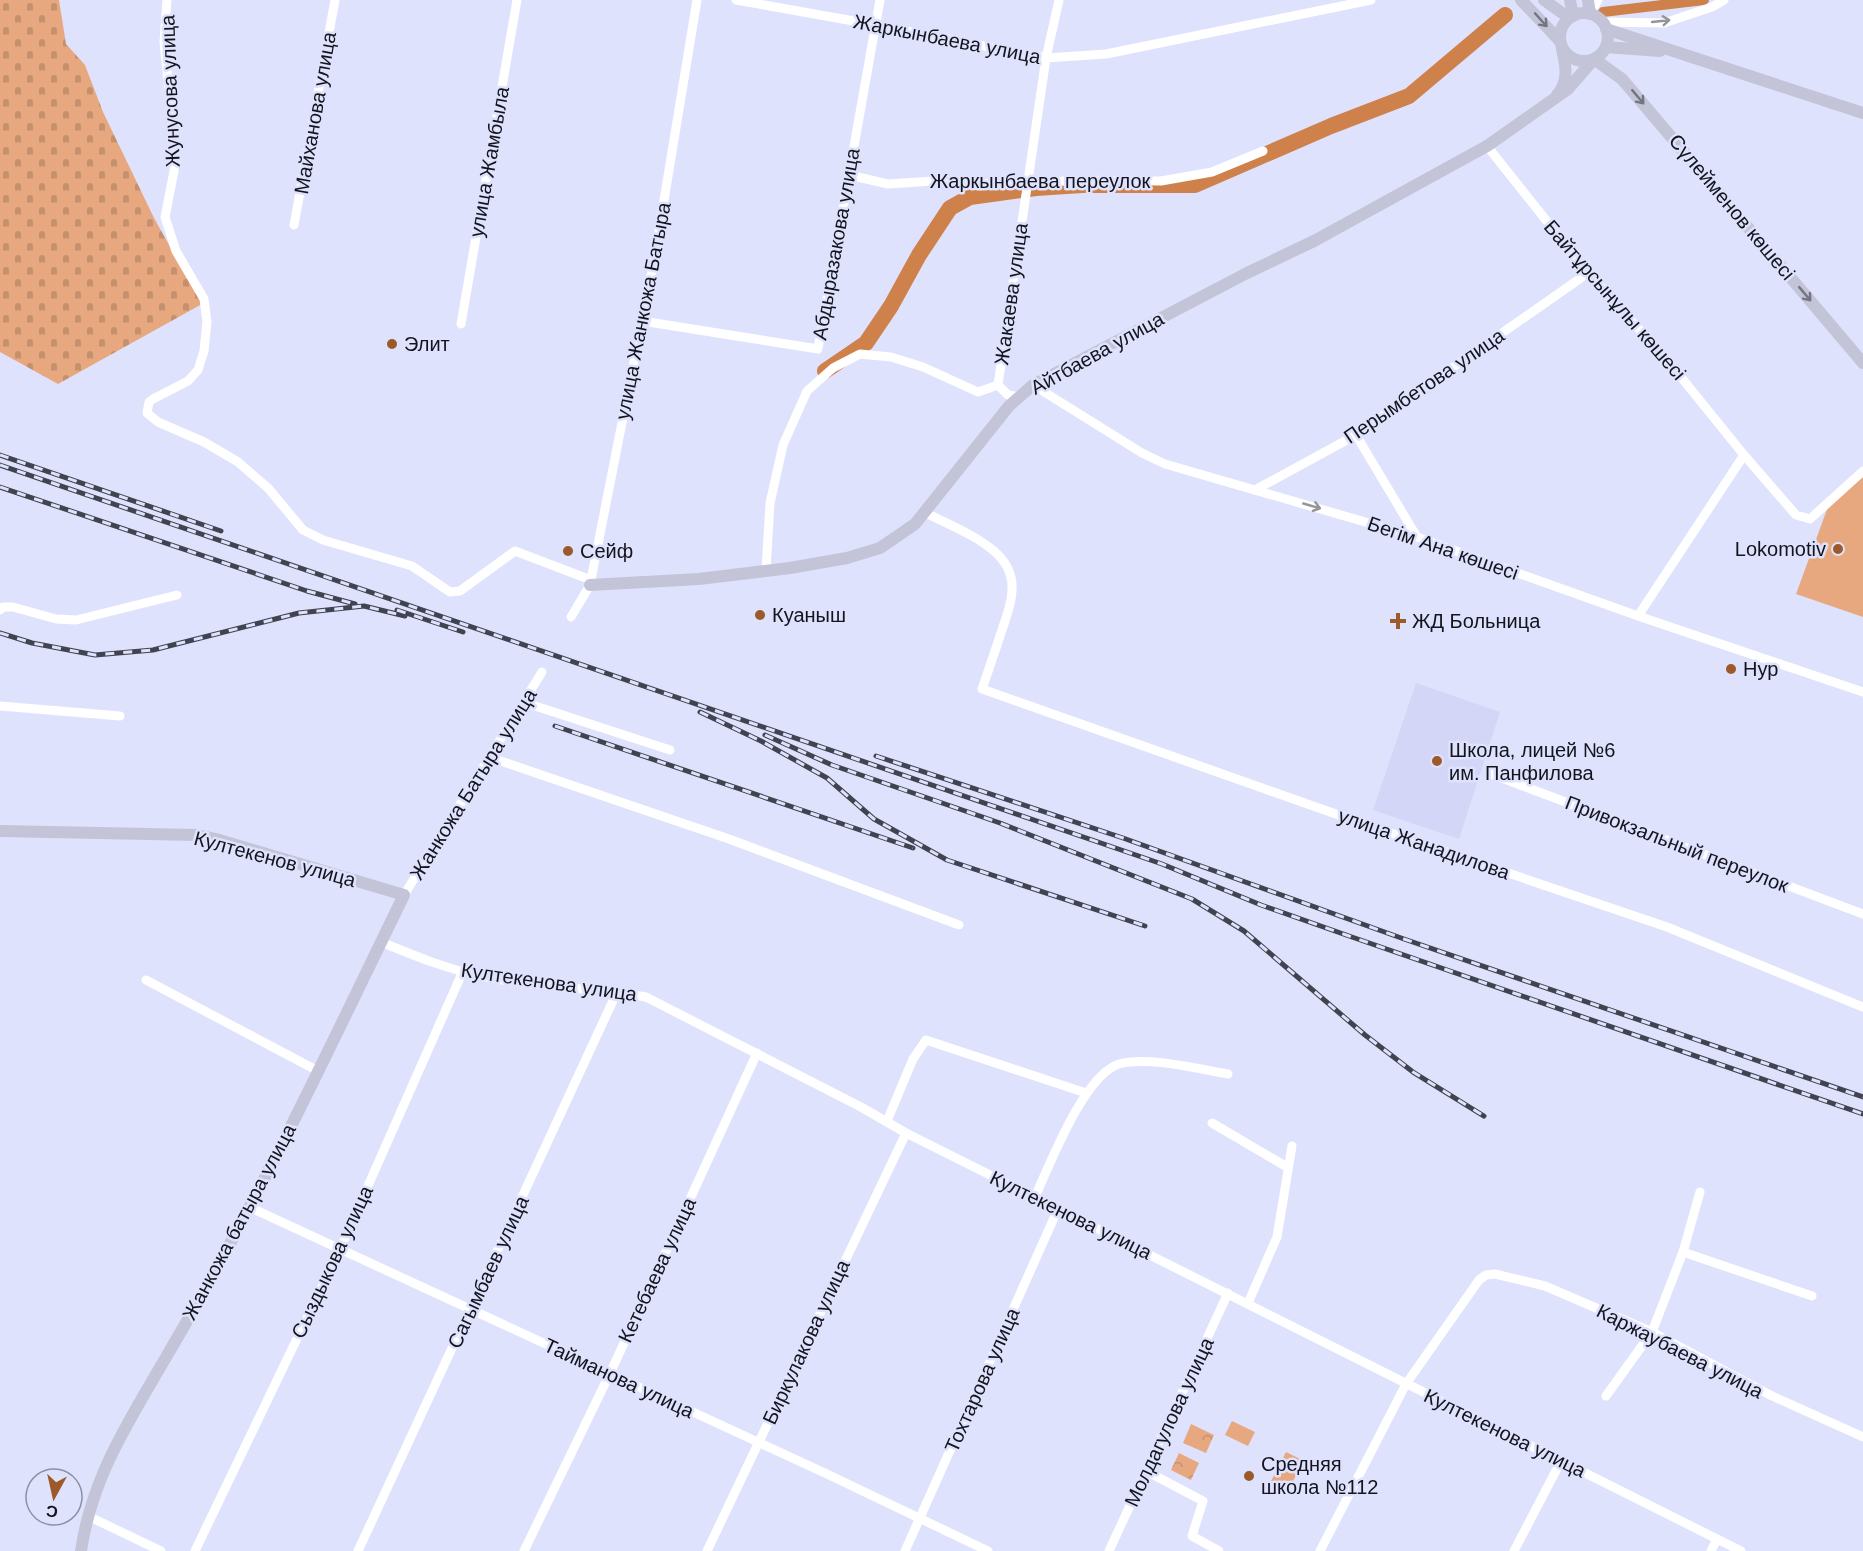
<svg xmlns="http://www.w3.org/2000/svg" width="1863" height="1551" font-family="Arial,sans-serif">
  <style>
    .built { fill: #d3d6f7 }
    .forest { fill: url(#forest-crowns) }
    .cemetery { fill: url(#cemetery-stones) }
    .garden { fill: #e7a880 }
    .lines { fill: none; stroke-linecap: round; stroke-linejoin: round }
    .canal { stroke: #cf814c; stroke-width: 10 }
    .river { stroke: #cf814c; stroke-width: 16 }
    .street { stroke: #fff; stroke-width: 9 }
    .secondary { stroke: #c3c4d7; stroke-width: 12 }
    .rail-casing { stroke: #424350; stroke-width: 5 }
    .rail { stroke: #dfe2fc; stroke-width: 3; stroke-dasharray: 9; stroke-linecap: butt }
    .oneway { stroke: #747583 }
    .oneway2 { stroke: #959599 }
    .poi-dot { fill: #9c5929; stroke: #dfe2fc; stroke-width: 2 }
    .labels { text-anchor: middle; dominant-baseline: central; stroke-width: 5; stroke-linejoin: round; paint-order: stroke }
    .street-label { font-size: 20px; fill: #13141d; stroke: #dfe2fc }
    .poi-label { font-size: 20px; fill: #13141d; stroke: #dfe2fc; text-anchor: start }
  </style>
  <defs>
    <pattern id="forest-crowns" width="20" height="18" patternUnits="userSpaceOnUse" patternTransform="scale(1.5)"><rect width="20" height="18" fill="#e7a880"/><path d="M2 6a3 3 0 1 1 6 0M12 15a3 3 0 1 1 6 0" fill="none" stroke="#c5906e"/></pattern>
    <pattern id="cemetery-stones" width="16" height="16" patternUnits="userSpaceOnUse" patternTransform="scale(1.5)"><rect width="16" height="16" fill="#e7a880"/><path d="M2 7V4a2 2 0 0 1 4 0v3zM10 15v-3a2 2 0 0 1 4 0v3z" fill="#c5906e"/></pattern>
  </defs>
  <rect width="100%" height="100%" fill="#dfe2fc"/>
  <polygon class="built" points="1416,683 1500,712 1459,839 1373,810"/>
  <g class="forest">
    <polygon points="1191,1424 1214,1435 1206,1453 1183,1443"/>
    <polygon points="1179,1453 1199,1463 1191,1480 1171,1470"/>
  </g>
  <polygon class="cemetery" points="0,0 59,0 66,44 85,65 103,112 154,218 202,304 58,384 0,352"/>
  <g class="garden">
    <polygon points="1863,477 1863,617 1796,594 1829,504"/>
    <polygon points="1232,1421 1255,1432 1248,1446 1225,1435"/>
    <polygon points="1286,1452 1304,1461 1287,1492 1270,1483"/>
  </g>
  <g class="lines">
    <polyline class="canal" points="1603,12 1704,0"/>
    <polyline class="river" points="825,371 866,343 891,306 919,255 950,208 970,197 1036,188 1082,185 1195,185 1331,126 1409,96 1505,15"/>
    <g class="street">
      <polyline points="167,0 164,42 176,161 165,217 176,251 204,299 207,322 204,351 198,370 188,381 153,399 149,402 147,413 158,422 204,442 238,462 268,488 303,530 323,540 412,566 450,592 460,591 515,551 591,580"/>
      <polyline points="736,0 876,25 1046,58 1106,54 1371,0"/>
      <polyline points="1590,14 1598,0"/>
      <polyline points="1602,22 1664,23 1712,7 1724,0"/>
      <polyline points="1487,146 1588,273 1668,361 1744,455 1796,515 1810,519 1863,471"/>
      <polyline points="849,175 888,184 934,181 1026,185 1074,180 1161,181 1212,172 1263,151"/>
      <polyline points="294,225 335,0"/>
      <polyline points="642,321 818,349 880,0"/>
      <polyline points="461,324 517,0"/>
      <polyline points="1033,385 1142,453 1165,464 1417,537 1638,616 1863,692"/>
      <polyline points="1020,397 1008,395 998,385 1046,58 1059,0"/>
      <polyline points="1356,435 1417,537"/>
      <polyline points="1255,490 1356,435 1588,273"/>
      <path d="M924,512C947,524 974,534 994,551C1024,577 1010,605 1000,636C994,654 988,672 982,689L1367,825L1667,927L1863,1007"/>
      <polyline points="766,570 770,503 783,445 807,391 833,368 860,354 891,357 923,367 978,392 998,385"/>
      <polyline points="0,610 3,607 13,607 56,619 76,620 177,595"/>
      <polyline points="1638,616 1744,455"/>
      <polyline points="571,617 590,585 655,255 697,0"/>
      <polyline points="523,702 670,750"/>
      <polyline points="0,706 120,716"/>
      <polyline points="489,757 729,839 959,925"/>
      <polyline points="1491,774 1863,914"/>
      <polyline points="404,895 542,672"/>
      <path d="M381,942C415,956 449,970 486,977C538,988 593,987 646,997L861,1107L906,1133L1741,1551"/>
      <polyline points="146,980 318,1071"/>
      <polyline points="887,1121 913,1059 926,1040 1086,1093"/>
      <polyline points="1212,1123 1287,1167"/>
      <path d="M1035,1197C1050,1164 1084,1075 1119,1064C1148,1056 1198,1069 1228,1074"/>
      <polyline points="249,1207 827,1474 988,1551"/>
      <polyline points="1683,1252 1812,1296"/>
      <polyline points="1248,1303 1277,1237 1292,1146"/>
      <polyline points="1606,1396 1652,1332 1683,1252 1700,1192"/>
      <polyline points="1146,1471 1203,1501 1192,1536 1219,1551"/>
      <polyline points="88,1516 161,1551"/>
      <polyline points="195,1551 340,1249 463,971"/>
      <polyline points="358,1551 617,992"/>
      <polyline points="524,1551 613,1367 757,1053"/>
      <polyline points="707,1551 906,1133"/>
      <polyline points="905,1551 1058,1209"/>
      <polyline points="1109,1551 1228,1293"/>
      <polyline points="1320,1551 1406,1384 1479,1280 1486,1275 1495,1274 1545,1286 1652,1332 1770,1395 1863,1437"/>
      <polyline points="1514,1551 1561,1461"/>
      <polyline points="1711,1551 1717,1539"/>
    </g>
    <g class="secondary">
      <polyline points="1521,0 1560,41"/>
      <polyline points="1544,0 1569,18"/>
      <polyline points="1570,0 1573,16"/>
      <polyline points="1588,0 1590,14"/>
      <circle cx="1584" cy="37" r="24"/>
      <polyline points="1606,29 1863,113"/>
      <polyline points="1606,47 1660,51"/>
      <path d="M1557,95C1569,81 1566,66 1562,49"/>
      <polyline points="590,585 699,579 790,568 847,558 880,548 915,524 1009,406 1033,385 1247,273 1314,241 1487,146 1568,89 1594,59 1622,79 1863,363"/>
      <path d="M0,831L197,835L216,839L404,895C342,1022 282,1150 214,1273C193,1312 170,1350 148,1388C117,1441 90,1489 81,1551"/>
    </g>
    <g class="rail-casing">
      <g id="rail">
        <polyline points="0,455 221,531"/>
        <polyline points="0,465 1162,864 1261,905 1349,936 1863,1114"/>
        <polyline points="0,487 307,591 355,604"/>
        <polyline points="397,610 463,632"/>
        <polyline points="0,633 32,643 95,655 153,650 299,613 364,606 405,616"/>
        <polyline points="700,712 761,741 827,778 874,819 947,860 1145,926"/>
        <polyline points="555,726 913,848"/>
        <polyline points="765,735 832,765 1000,823 1192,899 1244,931 1365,1035 1413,1072 1484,1116"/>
        <polyline points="876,756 1123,838 1404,939 1863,1097"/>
      </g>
    </g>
    <use href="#rail" class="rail"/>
  </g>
  <defs><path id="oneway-shaft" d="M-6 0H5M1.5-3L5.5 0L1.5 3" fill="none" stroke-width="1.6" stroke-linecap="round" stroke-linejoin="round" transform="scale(1.5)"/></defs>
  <g class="oneway">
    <use href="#oneway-shaft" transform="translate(1541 20) rotate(48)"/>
    <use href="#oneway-shaft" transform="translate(1638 97) rotate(50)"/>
    <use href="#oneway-shaft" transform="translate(1805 294) rotate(50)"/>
  </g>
  <g class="oneway2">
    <use href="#oneway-shaft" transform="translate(1661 21) rotate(-6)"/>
    <use href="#oneway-shaft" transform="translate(1312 506) rotate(16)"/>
  </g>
  <g class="poi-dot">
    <circle cx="392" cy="344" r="6"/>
    <circle cx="1838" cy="549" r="6"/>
    <circle cx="568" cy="551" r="6"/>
    <circle cx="760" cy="615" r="6"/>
    <path d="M1395 612h6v6h6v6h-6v6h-6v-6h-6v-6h6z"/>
    <circle cx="1731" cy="669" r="6"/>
    <circle cx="1437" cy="761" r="6"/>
    <circle cx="1249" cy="1476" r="6"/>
  </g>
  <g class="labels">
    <g class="street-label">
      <text transform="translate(947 39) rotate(11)">Жаркынбаева улица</text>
      <text transform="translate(170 91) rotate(-92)">Жунусова улица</text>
      <text transform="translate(315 113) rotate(-80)">Майханова улица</text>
      <text transform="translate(489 162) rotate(-80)">улица Жамбыла</text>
      <text x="1040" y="181">Жаркынбаева переулок</text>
      <text transform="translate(1732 207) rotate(50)">Сүлейменов көшесі</text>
      <text transform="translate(836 244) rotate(-80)">Абдыразакова улица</text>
      <text transform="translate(1011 294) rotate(-82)">Жакаева улица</text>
      <text transform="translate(1615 300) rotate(49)">Байтұрсынұлы көшесі</text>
      <text transform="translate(643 311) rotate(-79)">улица Жанкожа Батыра</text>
      <text transform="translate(1097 353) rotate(-29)">Айтбаева улица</text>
      <text transform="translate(1424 386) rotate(-34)">Перымбетова улица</text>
      <text transform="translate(1443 548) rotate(19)">Бегім Ана көшесі</text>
      <text transform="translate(473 784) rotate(-58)">Жанкожа Батыра улица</text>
      <text transform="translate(1424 844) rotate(19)">улица Жанадилова</text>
      <text transform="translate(1677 844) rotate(21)">Привокзальный переулок</text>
      <text transform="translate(275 859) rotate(15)">Култекенов улица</text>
      <text transform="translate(549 982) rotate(8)">Култекенова улица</text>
      <text transform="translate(1071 1215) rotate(26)">Култекенова улица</text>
      <text transform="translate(239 1222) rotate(-62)">Жанкожа батыра улица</text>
      <text transform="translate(332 1262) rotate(-65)">Сыздыкова улица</text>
      <text transform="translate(657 1270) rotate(-65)">Кетебаева улица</text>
      <text transform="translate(488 1272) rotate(-65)">Сагымбаев улица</text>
      <text transform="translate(806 1342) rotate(-65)">Биркулакова улица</text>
      <text transform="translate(1680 1351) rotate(27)">Каржаубаева улица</text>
      <text transform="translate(619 1378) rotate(25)">Тайманова улица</text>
      <text transform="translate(982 1380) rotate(-66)">Тохтарова улица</text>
      <text transform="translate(1169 1422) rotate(-65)">Молдагулова улица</text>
      <text transform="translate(1505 1433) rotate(26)">Култекенова улица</text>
    </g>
    <g class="poi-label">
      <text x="404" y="344">Элит</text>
      <text x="1826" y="549" text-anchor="end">Lokomotiv</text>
      <text x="580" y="551">Сейф</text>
      <text x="772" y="615">Куаныш</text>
      <text x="1412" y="621">ЖД Больница</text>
      <text x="1743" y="669">Нур</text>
      <text x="1449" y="750">Школа, лицей №6<tspan x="1449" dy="23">им. Панфилова</tspan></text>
      <text x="1261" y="1464">Средняя<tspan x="1261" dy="23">школа №112</tspan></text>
    </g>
  </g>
  <g transform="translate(54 1497) rotate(188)"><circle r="28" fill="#dfe2fc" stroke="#8d90a3" stroke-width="1.5"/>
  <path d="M0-4.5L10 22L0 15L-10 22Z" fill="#9c5929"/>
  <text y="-9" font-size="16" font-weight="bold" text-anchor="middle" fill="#13141d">С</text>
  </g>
</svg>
